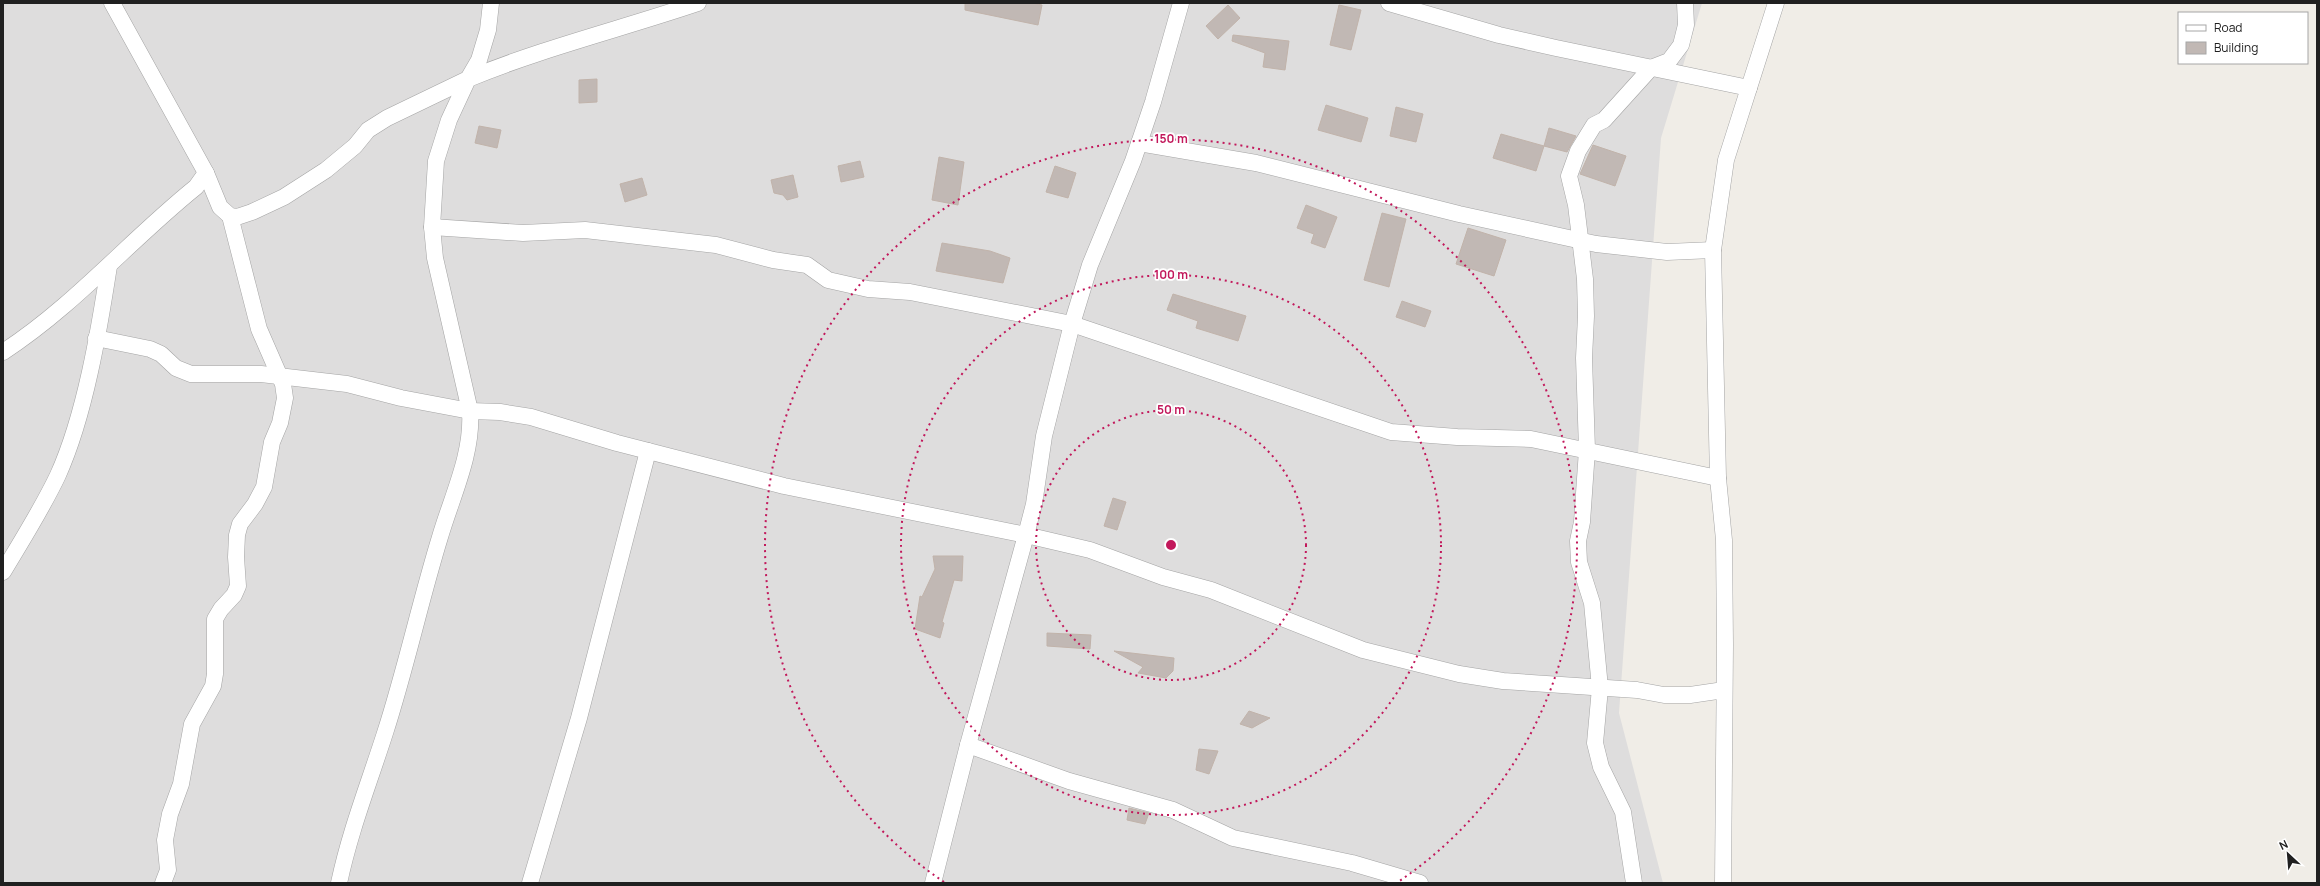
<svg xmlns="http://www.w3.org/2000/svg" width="2320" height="886" font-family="Manrope,sans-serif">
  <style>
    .residential { fill: #dedddd }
    .building { fill: #c1b8b4; stroke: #c1b3aa }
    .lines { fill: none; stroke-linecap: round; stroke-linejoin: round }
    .street-casing { stroke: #a4a4a4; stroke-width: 17 }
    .street { stroke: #fff; stroke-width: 16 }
    .ring { fill: none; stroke: #c2185b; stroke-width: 2; stroke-dasharray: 2 4 }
    .centre { fill: #c2185b; stroke: #fff; stroke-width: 2 }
    .ring-label { font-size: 12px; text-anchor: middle; font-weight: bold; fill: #c2185b; stroke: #fff; stroke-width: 3.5; stroke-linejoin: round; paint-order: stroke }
  </style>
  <rect width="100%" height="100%" fill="#f0ede7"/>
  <polygon class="residential" points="3,3 1702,3 1661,138 1619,713 1663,883 3,883"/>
  <g class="building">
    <polygon points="965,3 1033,3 1042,5 1038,25 965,10"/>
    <polygon points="1228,5 1240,18 1218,39 1206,26"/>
    <polygon points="1339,5 1361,10 1351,50 1330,45"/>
    <polygon points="1233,35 1289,41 1285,70 1263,67 1265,53 1232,41"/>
    <polygon points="597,79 597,102 579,103 579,80"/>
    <polygon points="1326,105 1368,118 1361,142 1318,130"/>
    <polygon points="1396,107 1423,114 1416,142 1390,136"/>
    <polygon points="479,126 501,130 497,148 475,143"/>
    <polygon points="1549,128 1576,136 1567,152 1544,146"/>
    <polygon points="1501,134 1544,146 1536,171 1493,158"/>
    <polygon points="1593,145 1626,156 1615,186 1580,174"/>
    <polygon points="939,157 964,162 958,205 932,200"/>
    <polygon points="860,161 864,177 841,182 838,166"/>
    <polygon points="1055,166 1076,173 1068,198 1046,192"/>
    <polygon points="793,175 798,197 787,200 783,195 774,193 771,180"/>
    <polygon points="642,178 647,195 625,202 620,184"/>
    <polygon points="1306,205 1337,217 1325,248 1311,243 1314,234 1297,228"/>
    <polygon points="1382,213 1406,219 1389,287 1364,280"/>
    <polygon points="1468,228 1506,240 1494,276 1456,264"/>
    <polygon points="942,243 990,251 1010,258 1003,283 936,271"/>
    <polygon points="1173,294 1246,316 1238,341 1196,328 1198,321 1167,310"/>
    <polygon points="1402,301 1431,311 1425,327 1396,317"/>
    <polygon points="1113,498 1126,502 1117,530 1104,526"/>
    <polygon points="933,556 963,556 962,581 954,580 942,622 944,623 940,638 915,629 920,596 922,597 935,569"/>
    <polygon points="1047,633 1091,635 1090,649 1047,646"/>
    <polygon points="1114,651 1174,658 1173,671 1166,678 1138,673 1143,667"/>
    <polygon points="1249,711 1270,718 1252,728 1240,724"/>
    <polygon points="1199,749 1218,751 1209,774 1196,770"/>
    <polygon points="1129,808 1149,813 1145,824 1127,820"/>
  </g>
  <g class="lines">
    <g class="street-casing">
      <g id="street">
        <polyline points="1389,3 1499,35 1556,48 1749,88"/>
        <polyline points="1139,143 1256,163 1459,214 1596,244 1667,252 1713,250"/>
        <polyline points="206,173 220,207 230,216 237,217 252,212 284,197 326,170 355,146 368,130 387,118 468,79 479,60 488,30 491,3"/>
        <polyline points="432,227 523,233 585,230 716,245 773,260 807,265 828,280 868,289 910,292 1072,324 1391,432 1457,437 1531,439 1718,478"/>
        <polyline points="96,338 150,349 161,354 176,368 191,374 261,374 347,384 401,398 470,411 500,412 531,417 617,443 784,486 1026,535 1090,550 1163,577 1211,590 1363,650 1459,674 1503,681 1637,690 1664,695 1690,695 1724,690"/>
        <path d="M3,352C74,306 130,240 196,187L206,173L112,3"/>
        <path d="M3,572C22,540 42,509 58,475C85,415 99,331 109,266"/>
        <polyline points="968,745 1069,781 1173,810 1233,838 1352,863 1420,883"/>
        <polyline points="163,883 168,870 165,840 170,814 181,784 192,724 213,686 215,674 215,619 221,609 234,595 238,586 236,557 237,535 240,524 255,504 264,487 272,442 280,423 285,398 283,384 259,329 230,216"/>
        <path d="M339,883C350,831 369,783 385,733C406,668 420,602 440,537C452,496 473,454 470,411L435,258L432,227L436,161L449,120L468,79C543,48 621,29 698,3"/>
        <polyline points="530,883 579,718 648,451"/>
        <polyline points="933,883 968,745 1026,535 1034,504 1044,436 1072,324 1090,265 1133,161 1153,102 1181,3"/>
        <polyline points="1634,883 1623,812 1601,767 1595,743 1600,688 1592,603 1579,562 1578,541 1582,522 1587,450 1584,358 1586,316 1585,279 1576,205 1569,176 1578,151 1594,125 1604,120 1651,68 1669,61 1681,45 1686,25 1685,3"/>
        <polyline points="1723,883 1725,645 1724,540 1718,478 1713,250 1726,160 1776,3"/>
      </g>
    </g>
    <use href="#street" class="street"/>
  </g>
  <g class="ring">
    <circle cx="1171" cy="545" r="135"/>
    <circle cx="1171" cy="545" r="270"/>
    <path d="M944 882A406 406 0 1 1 1398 882"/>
  </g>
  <circle cx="1171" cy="545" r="6" class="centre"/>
  <g class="ring-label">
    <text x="1171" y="143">150 m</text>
    <text x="1171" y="279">100 m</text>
    <text x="1171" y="414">50 m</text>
  </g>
  <rect width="2320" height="886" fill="none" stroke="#202020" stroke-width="8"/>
  <rect x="2178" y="12" width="130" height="52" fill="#ffffff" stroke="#a6a6a6"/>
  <rect x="2186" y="25" width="20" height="6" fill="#ffffff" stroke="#a6a6a6"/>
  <text x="2214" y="32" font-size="12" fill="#202020">Road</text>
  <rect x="2186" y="42" width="20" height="12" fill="#c1b8b4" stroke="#a6a6a6"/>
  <text x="2214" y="52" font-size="12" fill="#202020">Building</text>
  <g transform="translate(2288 854) rotate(334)" stroke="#ffffff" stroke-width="3" paint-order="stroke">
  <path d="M0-3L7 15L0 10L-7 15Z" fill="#202020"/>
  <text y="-6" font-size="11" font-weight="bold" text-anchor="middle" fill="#202020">N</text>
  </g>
</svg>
